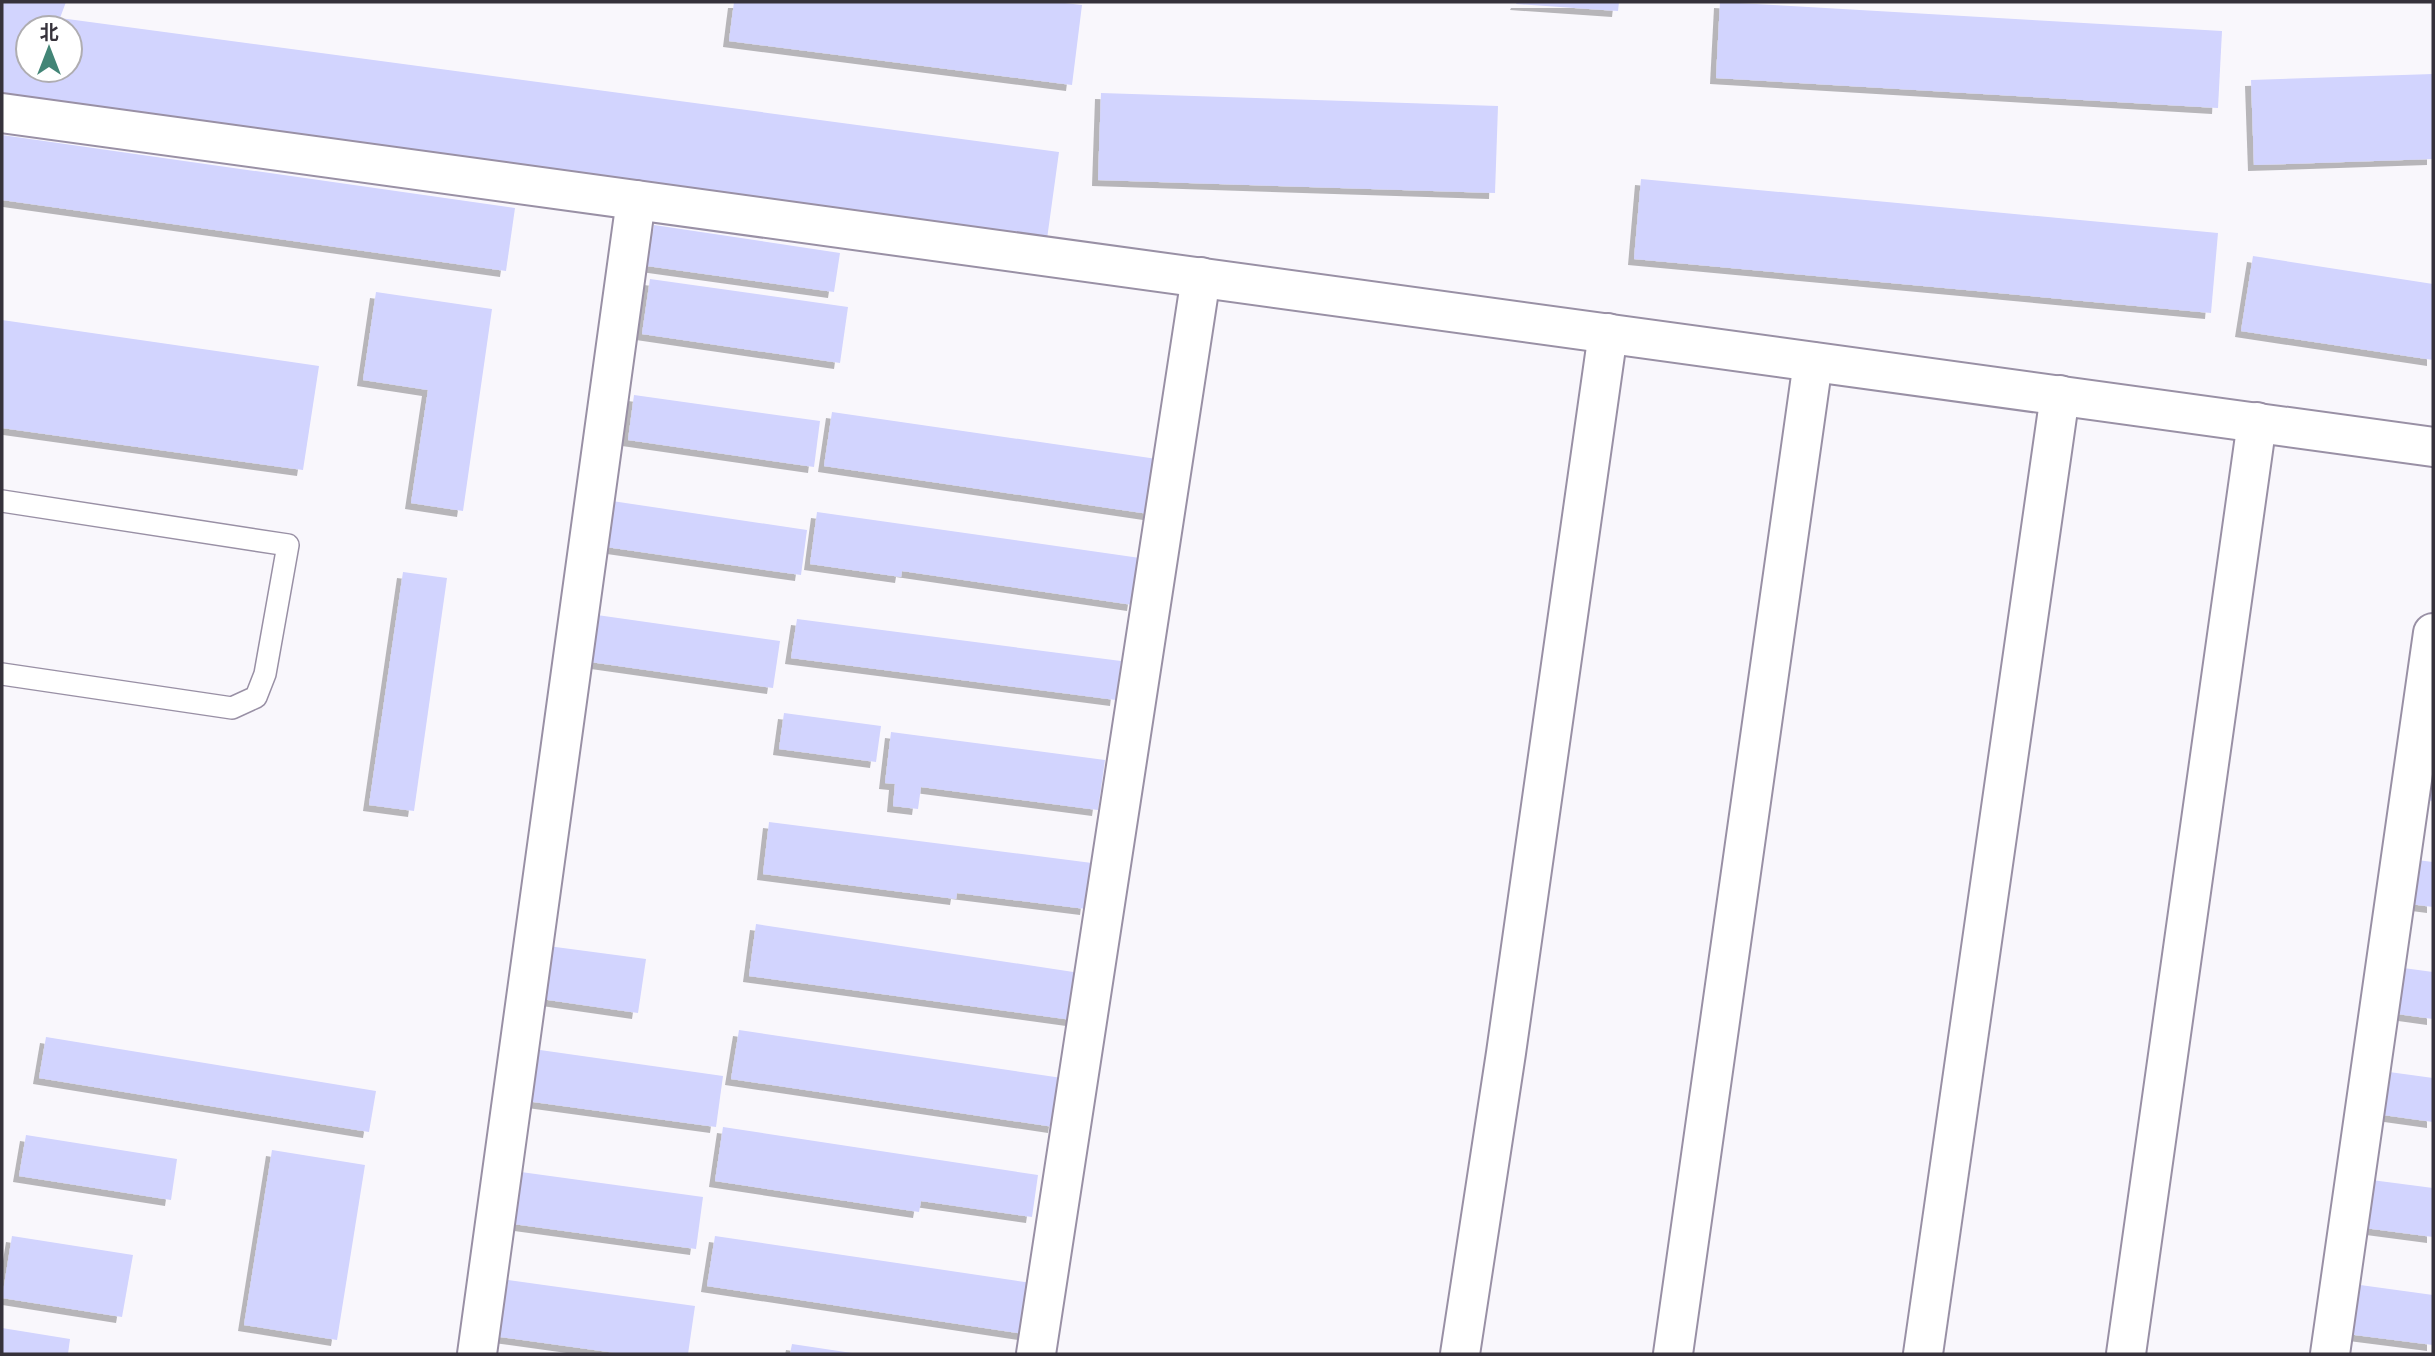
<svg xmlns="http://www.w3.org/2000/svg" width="2435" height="1356" font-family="Raleway,'Noto Sans SC',sans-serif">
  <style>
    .building { fill: #d2d4fe; fill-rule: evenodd; filter: url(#shadow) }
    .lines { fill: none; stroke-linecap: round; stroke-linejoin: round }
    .service-casing { stroke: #9990a5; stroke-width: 24 }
    .minor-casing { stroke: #9990a5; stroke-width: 42 }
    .tertiary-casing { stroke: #9990a5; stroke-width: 42 }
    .service { stroke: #fff; stroke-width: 21 }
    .minor { stroke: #fff; stroke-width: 38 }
    .tertiary { stroke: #fff; stroke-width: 38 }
  </style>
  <defs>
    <filter id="shadow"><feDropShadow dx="-6" dy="6" stdDeviation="0" flood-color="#0004"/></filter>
  </defs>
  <rect width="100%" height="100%" fill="#f9f7fc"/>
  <g class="building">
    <path d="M2,2H66L60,18L1059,152L1047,239L2,98ZM28,28H70V70H28Z"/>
    <polygon points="734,2 1056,2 1082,5 1072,85 729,41"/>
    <polygon points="1517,2 1619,2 1618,11 1516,4"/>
    <polygon points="1720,2 2222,31 2218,108 1716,78"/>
    <polygon points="2433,74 2433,159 2254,165 2251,80"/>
    <polygon points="1101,93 1498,106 1495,193 1098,180"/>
    <polygon points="2,135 515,208 506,271 2,200"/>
    <polygon points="1641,179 2218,233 2211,313 1634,259"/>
    <polygon points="654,225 840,253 834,292 647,266"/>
    <polygon points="2253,256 2433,284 2433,360 2241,331"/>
    <polygon points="650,279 848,307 840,363 642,334"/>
    <polygon points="376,292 492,309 463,511 411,503 428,390 363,380"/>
    <polygon points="2,320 319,366 303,470 2,428"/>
    <polygon points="634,395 820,421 814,467 628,440"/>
    <polygon points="832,412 1157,459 1149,514 824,466"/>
    <polygon points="612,501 807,530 801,575 606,547"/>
    <polygon points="817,512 1140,558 1133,605 902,571 901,577 810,564"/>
    <polygon points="403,572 447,578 414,811 369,805"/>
    <polygon points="597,615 780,641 773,688 590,662"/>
    <polygon points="797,619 1121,661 1116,700 791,658"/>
    <polygon points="784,713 881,726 876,762 779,749"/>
    <polygon points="891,732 1105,760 1098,810 921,787 918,809 893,806 895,784 885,783"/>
    <polygon points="2433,756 2433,801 2425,800"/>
    <polygon points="769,822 1092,863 1086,909 957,893 956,899 763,874"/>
    <polygon points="2417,860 2433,862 2433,907 2410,904"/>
    <polygon points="756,924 1080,973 1072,1020 749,976"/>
    <polygon points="548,946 646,959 638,1013 541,999"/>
    <polygon points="2396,967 2433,972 2433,1019 2390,1013"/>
    <polygon points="739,1030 1062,1078 1054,1127 731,1079"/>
    <polygon points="46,1037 376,1091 369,1132 39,1078"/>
    <polygon points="533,1049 723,1076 716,1127 526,1101"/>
    <polygon points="2382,1071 2433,1078 2433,1122 2376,1114"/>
    <polygon points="723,1127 1038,1175 1032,1217 921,1201 919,1212 715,1181"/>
    <polygon points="26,1135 177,1159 171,1200 19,1176"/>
    <polygon points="272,1150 365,1165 337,1340 244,1325"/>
    <polygon points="521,1172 703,1197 696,1249 513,1224"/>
    <polygon points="2364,1179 2433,1188 2433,1237 2357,1227"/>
    <polygon points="12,1236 133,1255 122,1317 2,1298"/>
    <polygon points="715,1236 1032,1283 1024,1334 707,1286"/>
    <polygon points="508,1280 695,1306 688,1354 623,1354 500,1337"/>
    <polygon points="2353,1284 2433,1295 2433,1345 2347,1334"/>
    <polygon points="2,1328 70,1339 68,1354 2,1354"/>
    <polygon points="792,1344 852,1353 852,1354 790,1354"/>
  </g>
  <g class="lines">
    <g class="service-casing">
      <polyline id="service" points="2,501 288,545 265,674 256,697 232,708 2,674"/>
    </g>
    <g class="minor-casing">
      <g id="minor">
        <polyline points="477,1354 636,200"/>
        <polyline points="1036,1354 1201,277"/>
        <polyline points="1460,1354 1506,1053 1608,333"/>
        <polyline points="1673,1354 1813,362"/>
        <polyline points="1923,1354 2060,395"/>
        <polyline points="2126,1354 2257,422"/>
        <polyline points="2330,1354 2433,633"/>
      </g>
    </g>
    <g class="tertiary-casing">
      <polyline id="tertiary" points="2,113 2433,447"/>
    </g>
    <use href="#service" class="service"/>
    <use href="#minor" class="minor"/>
    <use href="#tertiary" class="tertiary"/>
  </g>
  <rect width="2435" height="1356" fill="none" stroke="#36323b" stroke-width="7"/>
  <g transform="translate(49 49)"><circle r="33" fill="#ffffff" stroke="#afadb1" stroke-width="2"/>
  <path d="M0-5L12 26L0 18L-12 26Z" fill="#428576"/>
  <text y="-10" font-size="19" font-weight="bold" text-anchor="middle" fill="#36323b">北</text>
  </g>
</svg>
